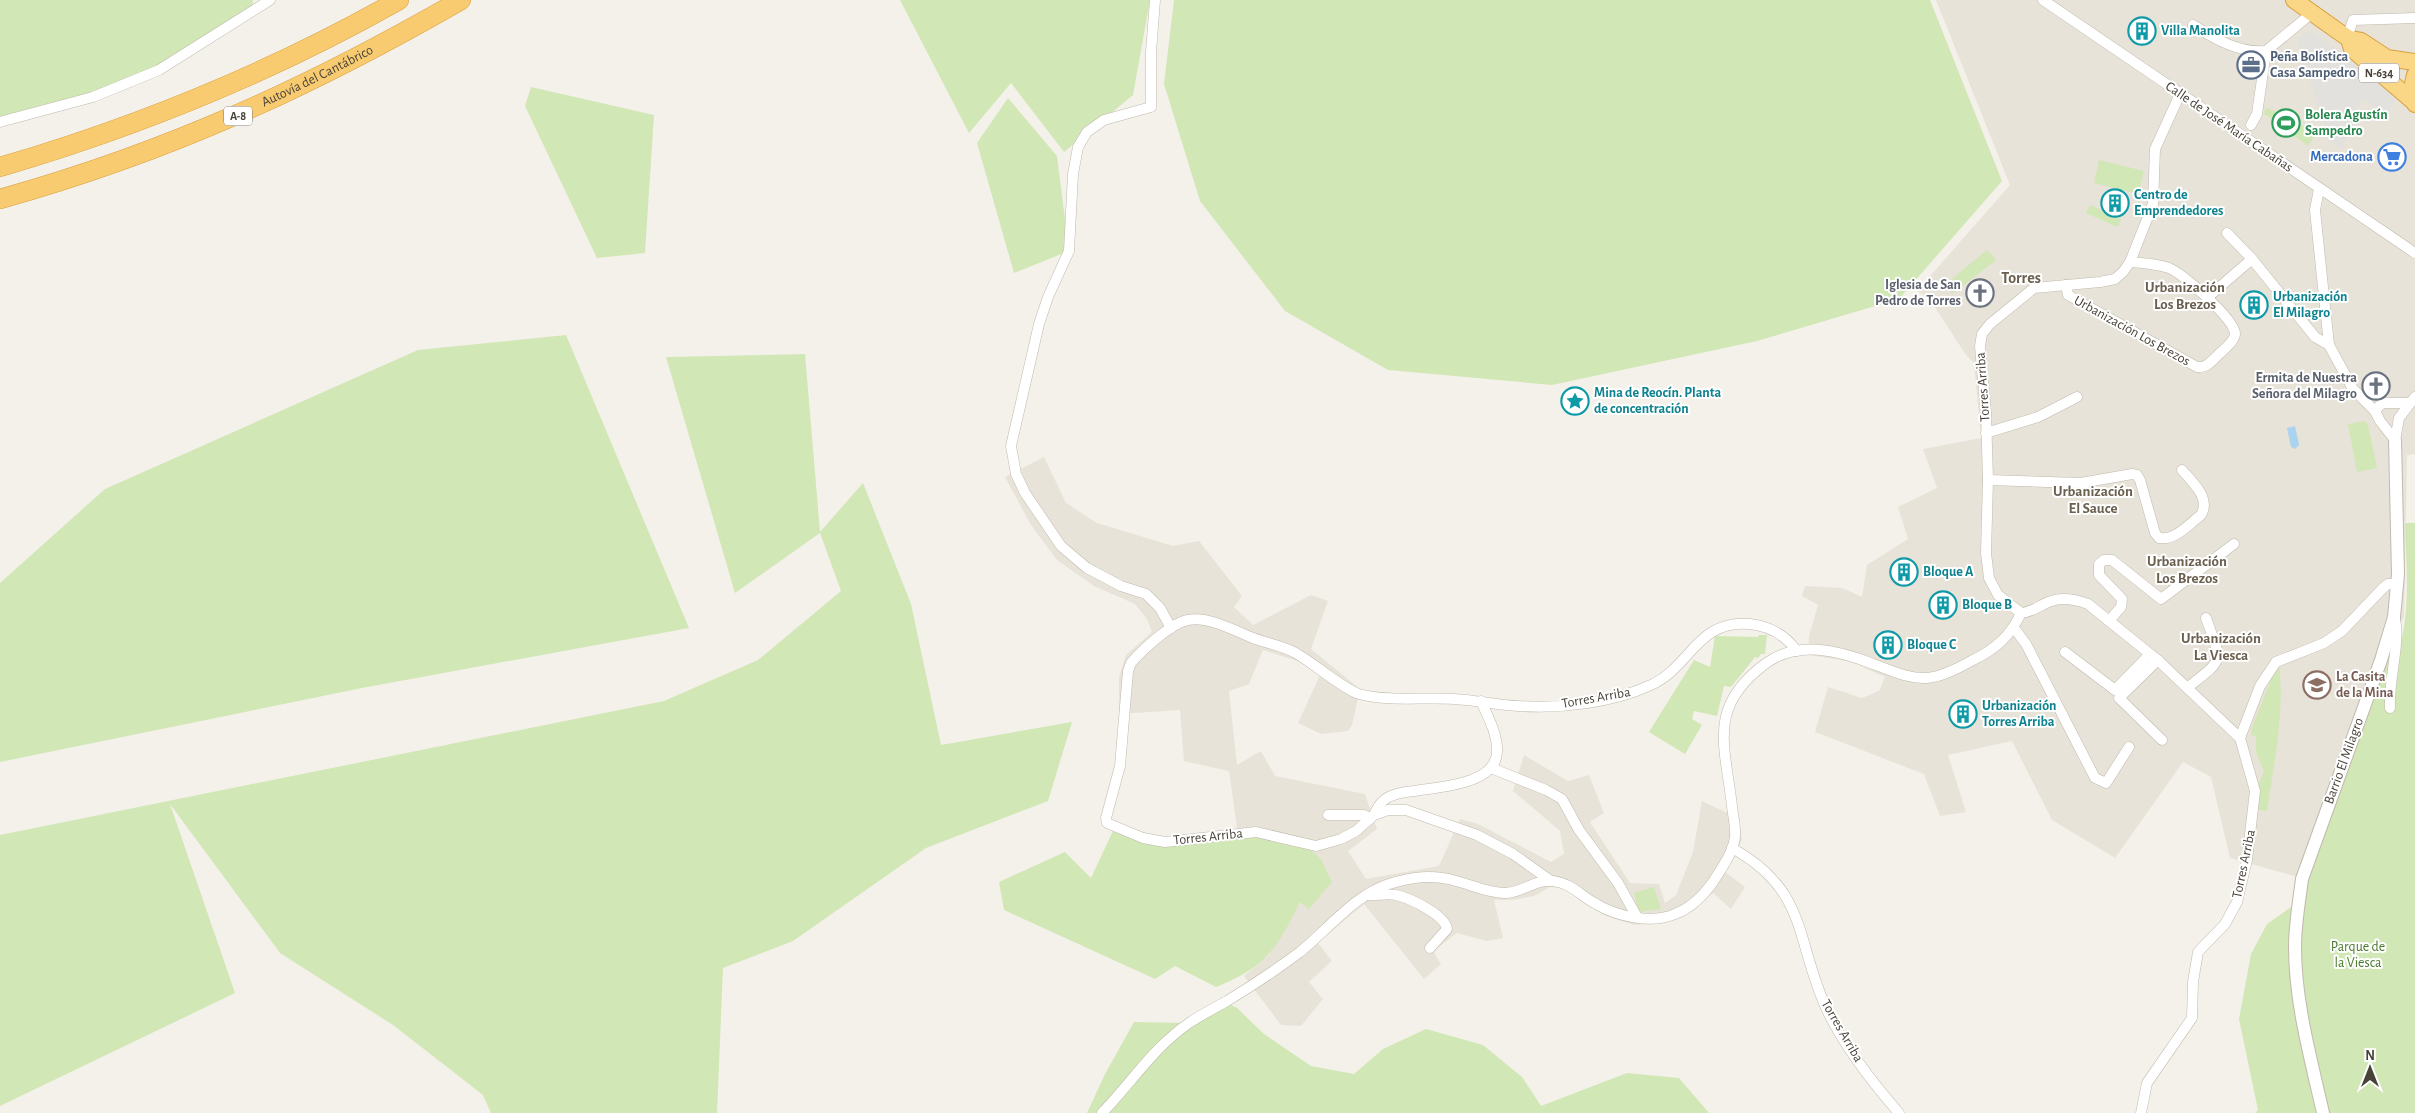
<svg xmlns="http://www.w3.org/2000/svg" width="2415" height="1113" font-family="'Alegreya Sans',sans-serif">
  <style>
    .residential { fill: #e8e3d8 }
    .green { fill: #d1e7b5 }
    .parking { fill: #e3e1de }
    .water { fill: #a9d3ef }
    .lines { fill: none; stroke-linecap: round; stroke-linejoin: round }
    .minor-casing { stroke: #c0b9ad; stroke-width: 11 }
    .tertiary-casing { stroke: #c0b9ad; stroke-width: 14 }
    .trunk-casing { stroke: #d9a040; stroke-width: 18 }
    .motorway-casing { stroke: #d9a040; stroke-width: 20 }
    .minor { stroke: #fff; stroke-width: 10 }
    .tertiary { stroke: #fff; stroke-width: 12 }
    .trunk { stroke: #fad687; stroke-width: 16 }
    .motorway { stroke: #f9cb71; stroke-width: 19 }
    .labels { text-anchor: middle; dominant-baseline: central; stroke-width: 4; stroke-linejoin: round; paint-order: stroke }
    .shield { fill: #fff; stroke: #7f7b74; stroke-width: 1 }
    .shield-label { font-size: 12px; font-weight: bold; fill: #484238 }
    .culture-label { font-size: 14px; font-weight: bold; fill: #0d838f; stroke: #fff; text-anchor: start }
    .service-label { font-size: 14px; font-weight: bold; fill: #4e5e75; stroke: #fff; text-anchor: start }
    .street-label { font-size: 14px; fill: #484238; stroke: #fff }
    .leisure-label { font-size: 14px; font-weight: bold; fill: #27864d; stroke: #fff; text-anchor: start }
    .shop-label { font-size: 14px; font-weight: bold; fill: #366cbe; stroke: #fff; text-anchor: end }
    .worship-label { font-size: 14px; font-weight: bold; fill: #5b616d; stroke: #fff; text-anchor: end }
    .education-label { font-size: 14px; font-weight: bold; fill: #785e54; stroke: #fff; text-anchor: start }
    .park-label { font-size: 14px; fill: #4a792d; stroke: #fff }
    .neighbourhood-label { font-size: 15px; font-weight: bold; fill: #6b6050; stroke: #fff }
    .quarter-label { font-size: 16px; font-weight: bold; fill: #6b6050; stroke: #fff }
  </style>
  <rect width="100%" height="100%" fill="#f4f1ea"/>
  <g class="residential">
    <polygon points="1936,0 2415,0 2415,454 2407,455 2404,616 2364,717 2308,880 2230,858 2211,777 2183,762 2115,858 2052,820 2012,741 1948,755 1966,812 1940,816 1924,774 1815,732 1828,687 1862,698 1879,691 1885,677 1849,661 1808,655 1809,636 1818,605 1802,596 1805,586 1842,588 1862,597 1867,565 1908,539 1898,507 1937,488 1923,449 1981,438 1974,363 1966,355 1929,298 1917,291 2010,185"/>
    <polygon points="1044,457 1066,503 1097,523 1173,546 1199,541 1242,596 1234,607 1253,625 1311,595 1328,601 1311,649 1360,689 1352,725 1348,731 1321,734 1298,723 1320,675 1300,662 1263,650 1249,684 1229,691 1237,765 1261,751 1275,776 1365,794 1377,829 1348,851 1366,879 1439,866 1460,819 1478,824 1551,862 1564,854 1560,831 1513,791 1524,755 1568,781 1589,775 1604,813 1590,822 1630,883 1659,884 1665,903 1676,895 1693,852 1702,801 1738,818 1742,840 1724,871 1745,887 1731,909 1713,893 1689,911 1665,922 1635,925 1606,916 1563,888 1550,887 1534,896 1513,900 1494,900 1503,938 1487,941 1457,933 1433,951 1441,964 1424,979 1364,904 1318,943 1332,961 1309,982 1323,999 1301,1026 1281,1025 1244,976 1269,955 1300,901 1238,835 1229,771 1184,761 1180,710 1119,714 1119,677 1126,655 1152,632 1147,619 1135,604 1094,586 1057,560 1031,525 1005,477"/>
  </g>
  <g class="green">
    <polygon points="0,0 253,0 252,6 156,66 115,85 0,118"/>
    <polygon points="900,0 1150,0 1133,95 1064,152 1011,83 969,133"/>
    <polygon points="1174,0 1930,0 2002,181 1899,299 1757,341 1552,385 1388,370 1285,311 1200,201 1164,84"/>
    <polygon points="531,87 654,115 645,253 597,258 525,106"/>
    <polygon points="1008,98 1057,156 1069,251 1014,273 977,143"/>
    <polygon points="2267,108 2290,118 2315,135 2308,146 2263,113"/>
    <polygon points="2099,160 2144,171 2138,194 2094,183"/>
    <polygon points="2090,205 2121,219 2118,227 2086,213"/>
    <polygon points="1987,250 1996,260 1952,294 1947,288 1954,277"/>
    <polygon points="566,335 689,628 362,688 0,762 0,583 105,489 418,350"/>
    <polygon points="805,354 820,532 863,483 911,604 941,745 1072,722 1048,801 926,848 793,941 723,968 717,1113 491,1113 483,1095 393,1025 280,953 170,804 235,993 0,1106 0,835 664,701 758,660 841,591 820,533 735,593 666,357"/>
    <polygon points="2365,421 2368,425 2377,468 2357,472 2348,424"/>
    <path d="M2405,523H2415V1113H2255L2258,1110L2239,1019L2251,954L2267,924L2291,907L2303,903L2308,880L2364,717L2388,659L2396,657C2412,616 2406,567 2405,523Z"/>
    <polygon points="1759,635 1767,635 1765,654 1761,654 1758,658 1755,657 1731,687 1724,686 1717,716 1694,711 1692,719 1702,725 1685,754 1649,732 1694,660 1710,667 1715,636 1758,637"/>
    <path d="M2279,665C2285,713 2274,763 2267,811L2256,809L2258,784L2264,772L2256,752V736L2251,735V730L2272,677Z"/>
    <path d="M1113,831L1144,842L1258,835L1307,847L1321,859L1332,882L1309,909L1300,902C1276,950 1267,966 1216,987L1175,966L1155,979L1004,910L999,882L1065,852L1091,878Z"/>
    <polygon points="1654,887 1661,909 1639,912 1634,893"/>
    <polygon points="1225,1002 1237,1008 1264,1034 1311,1066 1354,1074 1383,1049 1426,1029 1483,1045 1522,1077 1541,1106 1627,1073 1679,1078 1709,1113 1087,1113 1105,1074 1134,1022 1188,1023"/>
  </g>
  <polygon class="parking" points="2307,32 2312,32 2319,36 2368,74 2396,100 2385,113 2363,100 2357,110 2363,114 2341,148 2332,143 2327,133 2299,48 2297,38"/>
  <polygon class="water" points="2295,426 2299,445 2295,449 2291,447 2287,428"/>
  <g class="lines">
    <g class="minor-casing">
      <g id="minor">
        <polyline points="1155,0 1151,52 1151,107 1104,120 1087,132 1078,147 1073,174 1069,251 1048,297 1039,324 1011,446 1016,474 1025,493 1061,546 1087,568 1121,586 1146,594 1160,608 1171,628"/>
        <polyline points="2043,0 2415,253"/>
        <path d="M2193,25C2215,39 2238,53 2266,51L2312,13"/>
        <polyline points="2347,38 2353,20 2415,18"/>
        <polyline points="0,122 93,97 159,70 270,0"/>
        <polyline points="2251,125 2257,114 2266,51"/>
        <polyline points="2319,189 2315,210 2329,345 2353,389 2375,411"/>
        <polyline points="2227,233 2252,259 2315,337 2329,345"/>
        <path d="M2066,285L2068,295L2197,367C2207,368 2212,361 2219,354C2224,349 2236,340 2235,333C2233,318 2183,274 2169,268C2157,264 2143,263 2130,262"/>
        <polyline points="2208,297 2252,259"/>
        <polyline points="2375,411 2382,403 2408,403"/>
        <polyline points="2375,411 2380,421 2395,440"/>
        <polyline points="1986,433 2038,417 2077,397"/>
        <polyline points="2395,440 2399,418 2415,397"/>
        <path d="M1988,480L2081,483L2132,474L2137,475L2140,480L2155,533L2159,538C2175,541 2189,524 2201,515C2211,498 2193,483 2182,470"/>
        <polyline points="2109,621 2121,607 2122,599 2099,575 2099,564 2104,560 2112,560 2161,599 2234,544"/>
        <polyline points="2014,628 2026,644 2095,778 2106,783 2129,747"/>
        <polyline points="2065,652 2115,690 2150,654"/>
        <polyline points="2158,660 2119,698 2162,740"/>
        <path d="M2187,688C2226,657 2222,664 2206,618"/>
        <path d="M2390,708C2388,682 2402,636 2394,617"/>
        <polyline points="2240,738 2260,686 2276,662 2324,643 2342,631 2383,588 2388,584 2398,584"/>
        <polyline points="1491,768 1546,790 1562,799 1579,830 1618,883 1637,917"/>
        <polyline points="1328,815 1364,815 1370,819"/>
        <path d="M1374,815C1376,811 1378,806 1382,802C1388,795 1404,792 1414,791C1437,787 1496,785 1497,752C1498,735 1488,717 1481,701"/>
        <path d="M1732,848C1809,891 1795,941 1827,1010C1845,1048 1872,1082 1899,1113"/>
        <path d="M1551,881L1513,854L1477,835L1406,810H1388L1374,815L1356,831L1341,839L1316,846L1256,832L1165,842L1143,838L1107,823L1106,818L1120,766L1128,671L1131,663C1142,650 1171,623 1188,620C1209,616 1235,631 1253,638C1268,644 1286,646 1299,655C1314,664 1345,690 1359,694C1391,702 1422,697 1454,699C1475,700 1496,705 1518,706C1560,709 1612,703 1651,685C1691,667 1697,619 1750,624C1770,626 1785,635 1797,651"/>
        <path d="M1368,895C1377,896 1387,893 1396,895C1410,898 1445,915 1447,929L1430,948"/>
        <path d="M1102,1113C1131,1083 1154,1047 1189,1023C1201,1015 1214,1008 1227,1001C1252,986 1277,969 1300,952C1327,930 1356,894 1389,884C1412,877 1432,874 1456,881C1472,885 1488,893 1505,893C1522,893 1535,879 1553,881C1571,883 1581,896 1596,904C1618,917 1652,924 1675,914C1691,908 1703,896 1713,882C1721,869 1733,853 1735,837C1736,827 1733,816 1732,806C1725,745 1707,707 1765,664C1797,640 1838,650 1873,664C1890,670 1908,679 1927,678C1942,677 1960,667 1973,660C1996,649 2011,635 2021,613"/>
        <path d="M2141,1113L2147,1083L2192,1018L2193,982L2198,952L2225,924L2237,902L2247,860L2255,791L2240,738L2160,662L2088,604C2077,600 2063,597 2051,601C2040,605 2033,612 2021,613L1998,595L1989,578L1986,553L1988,480L1986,414L1980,346L1982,334L1990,324L2034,288L2100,282L2115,279L2123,272L2130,262L2153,204L2155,149L2180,94"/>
      </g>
    </g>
    <g class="tertiary-casing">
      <path id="tertiary" d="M2323,1113C2311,1059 2295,1003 2295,947C2295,925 2299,902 2302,879L2381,660L2394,617L2398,574L2395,440"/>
    </g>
    <g class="trunk-casing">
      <g id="trunk">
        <polyline points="2294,0 2349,39 2361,41 2387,58 2415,62"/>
        <polyline points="2349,39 2352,49 2415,103"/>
        <polyline points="2415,75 2412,88 2415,104"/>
      </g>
    </g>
    <g class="motorway-casing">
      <g id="motorway">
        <path d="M0,167C140,126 272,72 399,0"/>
        <path id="s1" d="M0,199C168,152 310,87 461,0"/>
      </g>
    </g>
    <use href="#minor" class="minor"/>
    <use href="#tertiary" class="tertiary"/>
    <use href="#trunk" class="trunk"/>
    <use href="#motorway" class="motorway"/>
  </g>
  <defs>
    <g id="building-ring" transform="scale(1.4375)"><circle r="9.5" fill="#fff" stroke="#0f9aa8" stroke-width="1.5"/><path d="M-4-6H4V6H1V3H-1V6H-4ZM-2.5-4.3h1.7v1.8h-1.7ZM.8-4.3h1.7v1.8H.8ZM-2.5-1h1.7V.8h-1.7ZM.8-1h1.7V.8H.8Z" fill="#0f9aa8"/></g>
    <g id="office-ring" transform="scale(1.4375)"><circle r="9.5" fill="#fff" stroke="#5c6f8a" stroke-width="1.5"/><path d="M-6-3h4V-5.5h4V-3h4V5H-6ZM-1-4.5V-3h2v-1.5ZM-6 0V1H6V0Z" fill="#5c6f8a"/></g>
    <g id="stadium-ring" transform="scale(1.4375)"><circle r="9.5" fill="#fff" stroke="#2e9e5b" stroke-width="1.5"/><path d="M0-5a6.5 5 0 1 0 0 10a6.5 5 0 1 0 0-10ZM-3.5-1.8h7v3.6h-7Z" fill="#2e9e5b"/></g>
    <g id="supermarket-ring" transform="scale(1.4375)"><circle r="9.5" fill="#fff" stroke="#3f7fe0" stroke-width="1.5"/><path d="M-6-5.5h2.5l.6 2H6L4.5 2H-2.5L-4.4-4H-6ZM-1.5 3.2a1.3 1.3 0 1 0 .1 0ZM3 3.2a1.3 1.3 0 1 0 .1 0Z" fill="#3f7fe0"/></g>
    <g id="church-ring" transform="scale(1.4375)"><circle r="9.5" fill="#fff" stroke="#6b7280" stroke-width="1.5"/><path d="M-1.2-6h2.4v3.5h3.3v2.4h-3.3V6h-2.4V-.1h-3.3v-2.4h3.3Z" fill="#6b7280"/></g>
    <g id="sight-ring" transform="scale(1.4375)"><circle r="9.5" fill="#fff" stroke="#0f9aa8" stroke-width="1.5"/><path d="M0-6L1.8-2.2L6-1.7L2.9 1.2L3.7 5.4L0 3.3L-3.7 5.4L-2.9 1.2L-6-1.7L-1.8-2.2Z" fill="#0f9aa8"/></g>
    <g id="school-ring" transform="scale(1.4375)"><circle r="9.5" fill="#fff" stroke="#8d6e63" stroke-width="1.5"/><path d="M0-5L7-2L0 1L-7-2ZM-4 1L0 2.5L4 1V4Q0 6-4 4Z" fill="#8d6e63"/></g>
  </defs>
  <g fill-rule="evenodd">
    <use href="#building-ring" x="2142" y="31"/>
    <use href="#office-ring" x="2251" y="65"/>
    <use href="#stadium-ring" x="2286" y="123"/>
    <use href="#supermarket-ring" x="2392" y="157"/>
    <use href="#building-ring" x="2115" y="203"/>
    <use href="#church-ring" x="1980" y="293"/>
    <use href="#building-ring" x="2254" y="305"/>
    <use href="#church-ring" x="2376" y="386"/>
    <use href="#sight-ring" x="1575" y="401"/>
    <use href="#building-ring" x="1904" y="572"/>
    <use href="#building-ring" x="1943" y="605"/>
    <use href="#building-ring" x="1888" y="645"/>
    <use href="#school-ring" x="2317" y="685"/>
    <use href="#building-ring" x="1963" y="714"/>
  </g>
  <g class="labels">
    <g class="shield">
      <rect x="2359" y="63.5" width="40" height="19" rx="4"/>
      <rect x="224" y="106.5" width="28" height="19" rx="4"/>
    </g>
    <g class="shield-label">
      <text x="2379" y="73">N-634</text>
      <text x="238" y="116">A-8</text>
    </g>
    <g class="culture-label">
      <text x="2161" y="31">Villa Manolita</text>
      <text x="2134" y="195">Centro de<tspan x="2134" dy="16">Emprendedores</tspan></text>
      <text x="2273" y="297">Urbanización<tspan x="2273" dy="16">El Milagro</tspan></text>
      <text x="1594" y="393">Mina de Reocín. Planta<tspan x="1594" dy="16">de concentración</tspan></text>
      <text x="1923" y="572">Bloque A</text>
      <text x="1962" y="605">Bloque B</text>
      <text x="1907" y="645">Bloque C</text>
      <text x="1982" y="706">Urbanización<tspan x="1982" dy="16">Torres Arriba</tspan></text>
    </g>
    <g class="service-label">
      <text x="2270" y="57">Peña Bolística<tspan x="2270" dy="16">Casa Sampedro</tspan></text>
    </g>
    <g class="street-label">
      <text stroke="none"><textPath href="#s1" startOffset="341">Autovía del Cantábrico</textPath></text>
      <text transform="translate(2229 127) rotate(34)">Calle de José María Cabañas</text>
      <text transform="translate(2132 331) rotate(29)">Urbanización Los Brezos</text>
      <text transform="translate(1983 387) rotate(-94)">Torres Arriba</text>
      <text transform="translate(1596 698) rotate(-10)">Torres Arriba</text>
      <text transform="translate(2344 761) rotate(-70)">Barrio El Milagro</text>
      <text transform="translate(1208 837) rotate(-6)">Torres Arriba</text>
      <text transform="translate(2244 864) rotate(-78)">Torres Arriba</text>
      <text transform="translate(1842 1031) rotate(60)">Torres Arriba</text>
    </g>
    <g class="leisure-label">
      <text x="2305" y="115">Bolera Agustín<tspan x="2305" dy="16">Sampedro</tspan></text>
    </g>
    <g class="shop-label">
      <text x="2373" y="157">Mercadona</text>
    </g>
    <g class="worship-label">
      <text x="1961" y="285">Iglesia de San<tspan x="1961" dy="16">Pedro de Torres</tspan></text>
      <text x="2357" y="378">Ermita de Nuestra<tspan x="2357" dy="16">Señora del Milagro</tspan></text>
    </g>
    <g class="education-label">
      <text x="2336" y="677">La Casita<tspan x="2336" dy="16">de la Mina</tspan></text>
    </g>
    <g class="park-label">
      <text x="2358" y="947">Parque de<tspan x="2358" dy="16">la Viesca</tspan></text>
    </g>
    <g class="neighbourhood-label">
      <text x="2185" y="287">Urbanización<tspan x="2185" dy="17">Los Brezos</tspan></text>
      <text x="2093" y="491">Urbanización<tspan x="2093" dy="17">El Sauce</tspan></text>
      <text x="2187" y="561">Urbanización<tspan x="2187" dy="17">Los Brezos</tspan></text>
      <text x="2221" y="638">Urbanización<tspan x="2221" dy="17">La Viesca</tspan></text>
    </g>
    <g class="quarter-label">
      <text x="2021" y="278">Torres</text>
    </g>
  </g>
  <g transform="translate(2370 1068)" stroke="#ffffff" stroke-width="4" paint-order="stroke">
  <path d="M0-4L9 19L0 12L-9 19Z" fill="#484238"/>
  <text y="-8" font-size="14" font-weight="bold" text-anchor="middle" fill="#484238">N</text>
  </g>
</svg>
